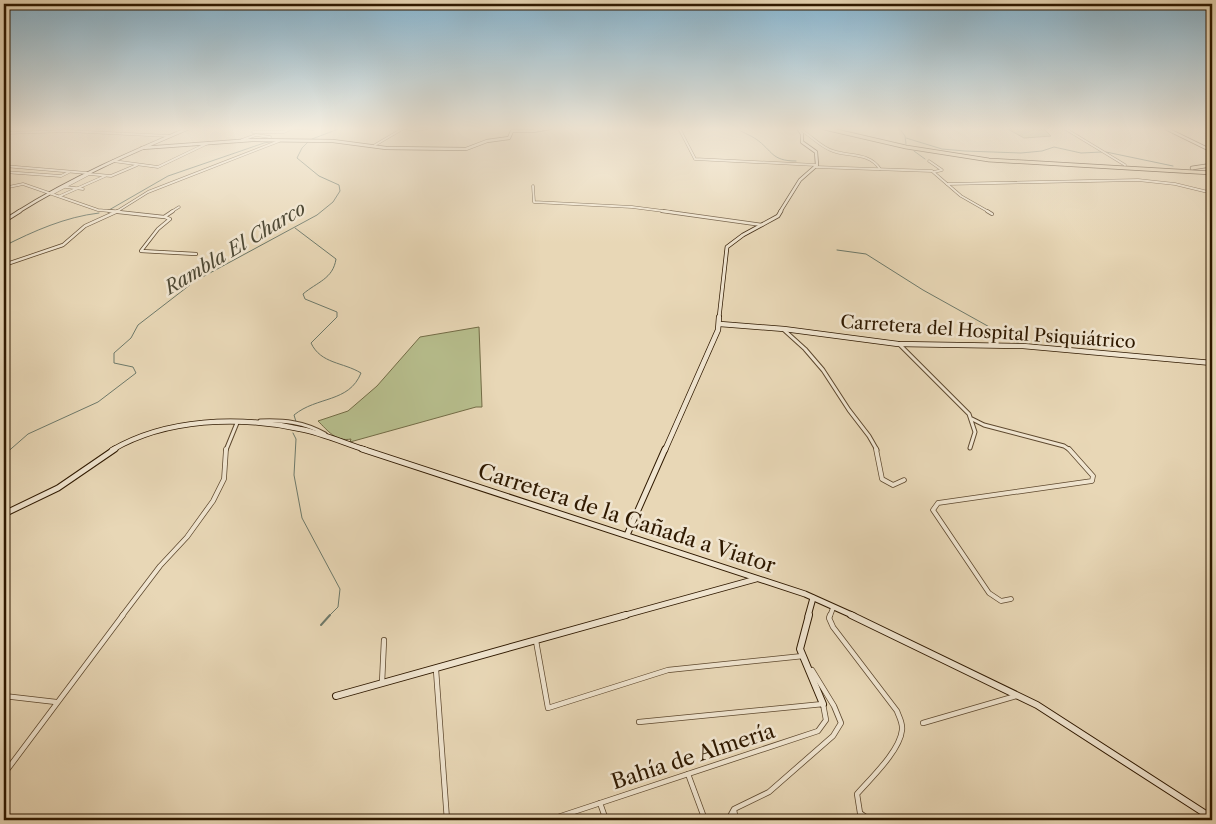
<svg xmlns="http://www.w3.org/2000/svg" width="1216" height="824" font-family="'Libre Caslon Text',serif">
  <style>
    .green { fill: #b7be8d; stroke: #736c46 }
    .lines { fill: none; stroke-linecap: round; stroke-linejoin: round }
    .stream-far1 { stroke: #6d796a; stroke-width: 1 }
    .stream { stroke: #6d796a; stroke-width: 2 }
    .street-far4-casing { stroke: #5d482e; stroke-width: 3 }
    .street-far3-casing { stroke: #5d482e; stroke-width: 4 }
    .street-far2-casing { stroke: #5d482e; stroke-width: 5 }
    .street-far1-casing { stroke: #5d482e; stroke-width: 5.5 }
    .street-casing { stroke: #5d482e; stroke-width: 6 }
    .secondary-far4-casing { stroke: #2f1900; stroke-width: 4 }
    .secondary-far3-casing { stroke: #2f1900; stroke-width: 4.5 }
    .secondary-far2-casing { stroke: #2f1900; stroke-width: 6 }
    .secondary-far1-casing { stroke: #2f1900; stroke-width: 7 }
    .secondary-casing { stroke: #2f1900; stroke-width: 8 }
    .highway-casing { stroke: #2f1900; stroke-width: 4.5 }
    .street-far4 { stroke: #f0e5d0; stroke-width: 2 }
    .street-far3 { stroke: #f0e5d0; stroke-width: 2.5 }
    .street-far2 { stroke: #f0e5d0; stroke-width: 3 }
    .street-far1 { stroke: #f0e5d0; stroke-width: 4 }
    .street { stroke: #f0e5d0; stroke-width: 4.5 }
    .secondary-far4 { stroke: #f0e5d0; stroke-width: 2.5 }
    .secondary-far3 { stroke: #f0e5d0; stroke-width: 3 }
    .secondary-far2 { stroke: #f0e5d0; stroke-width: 4.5 }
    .secondary-far1 { stroke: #f0e5d0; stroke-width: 5 }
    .secondary { stroke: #f0e5d0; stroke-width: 6 }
    .highway { stroke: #e8d7b6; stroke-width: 3 }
    .labels { text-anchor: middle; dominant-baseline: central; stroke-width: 5; stroke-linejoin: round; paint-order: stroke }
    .street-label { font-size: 18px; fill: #2f1900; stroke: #f0e5d0 }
    .water-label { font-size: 19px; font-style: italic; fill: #4e4935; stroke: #f0e5d0 }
    .near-street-label { font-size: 21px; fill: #2f1900; stroke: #f0e5d0 }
  </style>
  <rect width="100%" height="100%" fill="#e8d7b6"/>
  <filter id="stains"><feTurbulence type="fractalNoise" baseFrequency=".004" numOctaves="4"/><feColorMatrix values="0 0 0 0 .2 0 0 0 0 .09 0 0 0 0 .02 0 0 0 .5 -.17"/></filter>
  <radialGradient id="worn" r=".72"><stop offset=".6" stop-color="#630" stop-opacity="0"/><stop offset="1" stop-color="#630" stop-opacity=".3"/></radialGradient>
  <g class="green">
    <polygon points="1006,128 1043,128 1051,136 1024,138"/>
    <path d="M479,327L482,407H476L350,442L351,439C336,442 328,431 318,421L348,411L377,386L420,337Z"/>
  </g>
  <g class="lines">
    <g class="stream-far1">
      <path d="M735,128C742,132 750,135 756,139C773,151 771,161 796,161"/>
      <polyline points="899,128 905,136 906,144"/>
      <polyline points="906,138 942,149 965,151 1021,153 1042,151 1054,147 1081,153 1102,152"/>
      <polyline points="312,139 341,128"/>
      <polyline points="914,151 925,159"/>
      <polyline points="1106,152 1173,166"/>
      <polyline points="1209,178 1212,179"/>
      <polyline points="109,210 168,176 264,143 275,141"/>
      <path d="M295,228L336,259C333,279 317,282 303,294L305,299L337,312V317L311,343C321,364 343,362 361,373C349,403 317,396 294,415L297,425"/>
      <path d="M4,246C34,231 65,217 99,213"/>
      <polyline points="837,250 866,254 923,290 1020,344"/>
      <polyline points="293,433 296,439 294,475 302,518 340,589 338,607 329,616"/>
      <polyline points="4,455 28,434 98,402 136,373 133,367 114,363 114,353 131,338 138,325 195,281 317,215 333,202 340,191 339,185 319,176 297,158 302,148 309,141"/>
    </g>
    <polyline class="stream" points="321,625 330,615"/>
    <g class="street-far4-casing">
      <g id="street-far4">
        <polyline points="4,128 10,128"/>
        <polyline points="295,128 313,129"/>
        <polyline points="404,128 416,130 428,128"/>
        <polyline points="679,128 695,159 816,165"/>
        <polyline points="1064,128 1125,165"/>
        <path d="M799,129C811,135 820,147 833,151C850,157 869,152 880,169"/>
        <polyline points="253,132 284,132 292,128"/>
        <polyline points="4,133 68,131 169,136"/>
        <polyline points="4,135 13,128"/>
        <polyline points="242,140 256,135 270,137"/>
        <polyline points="375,145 404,128"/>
        <polyline points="113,161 158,167 208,143"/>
        <polyline points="929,161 942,170 934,172"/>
        <polyline points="4,166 87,173"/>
        <polyline points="816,167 932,171 961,196 989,212"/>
        <polyline points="4,172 61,176 69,172"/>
        <polyline points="947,184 1138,180 1175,184 1212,193"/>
        <polyline points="533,186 534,202 632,207 671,212"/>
        <polyline points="66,187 83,189"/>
        <polyline points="4,188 23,184 98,210 121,212"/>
        <polyline points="53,193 89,174 111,176 137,165"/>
        <polyline points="60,196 105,176"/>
        <polyline points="116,212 148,192 279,141"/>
        <polyline points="171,212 179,207"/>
      </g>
    </g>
    <g class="street-far3-casing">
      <g id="street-far3">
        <polyline points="109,211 164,217 173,211"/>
        <polyline points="662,211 762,225"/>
        <polyline points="987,211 992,214"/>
        <polyline points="165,217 170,219 158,229 141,251 196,254"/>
        <polyline points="4,265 63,245 85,226 118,211"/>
      </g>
    </g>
    <g class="street-far2-casing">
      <g id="street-far2">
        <polyline points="784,330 805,349 823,370 849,410 869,436 877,450"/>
        <polyline points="899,344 969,414 975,432 970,448"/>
        <polyline points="972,419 984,425 1064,446 1070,450"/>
        <path d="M260,421C284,420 304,422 325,434"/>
        <polyline points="226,450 237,423"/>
      </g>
    </g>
    <g class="street-far1-casing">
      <g id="street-far1">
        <polyline points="876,449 882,479 893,485 904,480"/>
        <polyline points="1011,599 1001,601 989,593 933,510 938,503 1092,481 1093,476 1069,449"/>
        <polyline points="122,616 160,566 187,537 213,501 224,479 226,449"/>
        <polyline points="830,616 833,608"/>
      </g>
    </g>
    <g class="street-casing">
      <g id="street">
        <path d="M830,615L829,618L833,627L897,711C899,717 903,723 902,730C900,751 870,779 857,794L860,813L870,820"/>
        <polyline points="536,641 548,708 668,670 803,656"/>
        <polyline points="436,670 447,820"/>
        <polyline points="382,683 384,640"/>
        <polyline points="4,696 56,702"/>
        <polyline points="923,723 1016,696"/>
        <polyline points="4,774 123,615"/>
        <polyline points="688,774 705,820"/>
        <polyline points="600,803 606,820"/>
        <polyline points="734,810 736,820"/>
        <polyline points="549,820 818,731 826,720 823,704 639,722"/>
        <polyline points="728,820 734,809 769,792 833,736 841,723 834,706 812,670"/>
      </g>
    </g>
    <g class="secondary-far4-casing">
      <g id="secondary-far4">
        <polyline points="1165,128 1212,151"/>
        <polyline points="142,148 252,140 333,141 386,148 466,149 487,141 509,138 512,131 533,131 550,128"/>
        <path d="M18,212C72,178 130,153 189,128"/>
        <polyline points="780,212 800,180 817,165 816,152 802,142 802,134 798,128"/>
      </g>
    </g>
    <g class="secondary-far3-casing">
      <g id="secondary-far3">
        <polyline points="4,221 20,211"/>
        <polyline points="719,318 727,247 743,235 778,216 781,211"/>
      </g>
    </g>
    <g class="secondary-far2-casing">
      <g id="secondary-far2">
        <polyline points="720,324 784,329 898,344 1023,346 1212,363"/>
        <path d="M112,450C167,418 239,416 300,429C322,433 344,443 366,450"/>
        <polyline points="665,450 718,330 719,317"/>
      </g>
    </g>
    <g class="secondary-far1-casing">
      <g id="secondary-far1">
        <polyline points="362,449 805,594 854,616"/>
        <polyline points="4,514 58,488 115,449"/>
        <polyline points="627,535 665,449"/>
        <polyline points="622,616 756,579"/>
        <polyline points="808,616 813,598"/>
      </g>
    </g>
    <g class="secondary-casing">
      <g id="secondary">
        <polyline points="809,615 800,649 823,704"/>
        <polyline points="851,615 1037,705 1212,818"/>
        <polyline points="336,696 626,615"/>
      </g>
    </g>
    <g class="highway-casing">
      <g id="highway">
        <polyline points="824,128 906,147 989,160 1212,173"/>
        <polyline points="1192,168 1212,165"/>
      </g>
    </g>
    <use href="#street-far4" class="street-far4"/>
    <use href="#street-far3" class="street-far3"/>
    <use href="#street-far2" class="street-far2"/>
    <use href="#street-far1" class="street-far1"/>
    <use href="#street" class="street"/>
    <use href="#secondary-far4" class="secondary-far4"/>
    <use href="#secondary-far3" class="secondary-far3"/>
    <use href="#secondary-far2" class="secondary-far2"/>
    <use href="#secondary-far1" class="secondary-far1"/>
    <use href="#secondary" class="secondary"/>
    <use href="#highway" class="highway"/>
  </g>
  <linearGradient id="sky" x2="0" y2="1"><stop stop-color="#87b6d2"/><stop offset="0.53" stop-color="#f5edde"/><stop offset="1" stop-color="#f5edde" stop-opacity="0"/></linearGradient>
  <rect width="1216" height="243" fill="url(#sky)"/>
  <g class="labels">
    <g class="street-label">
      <text transform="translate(988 332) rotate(4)">Carretera del Hospital Psiquiátrico</text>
    </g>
    <g class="water-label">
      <text transform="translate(235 248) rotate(-31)">Rambla El Charco</text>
    </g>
    <g class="near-street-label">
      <text transform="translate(627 518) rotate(18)">Carretera de la Cañada a Viator</text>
      <text transform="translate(693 756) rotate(-18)">Bahía de Almería</text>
    </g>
  </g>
  <rect width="1216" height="824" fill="none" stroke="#e8d7b6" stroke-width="20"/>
  <rect x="5" y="5" width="1206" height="814" fill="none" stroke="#2f1900" stroke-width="2.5"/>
  <rect x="10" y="10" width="1196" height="804" fill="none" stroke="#2f1900"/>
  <rect width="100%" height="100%" filter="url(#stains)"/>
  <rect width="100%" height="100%" fill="url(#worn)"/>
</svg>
